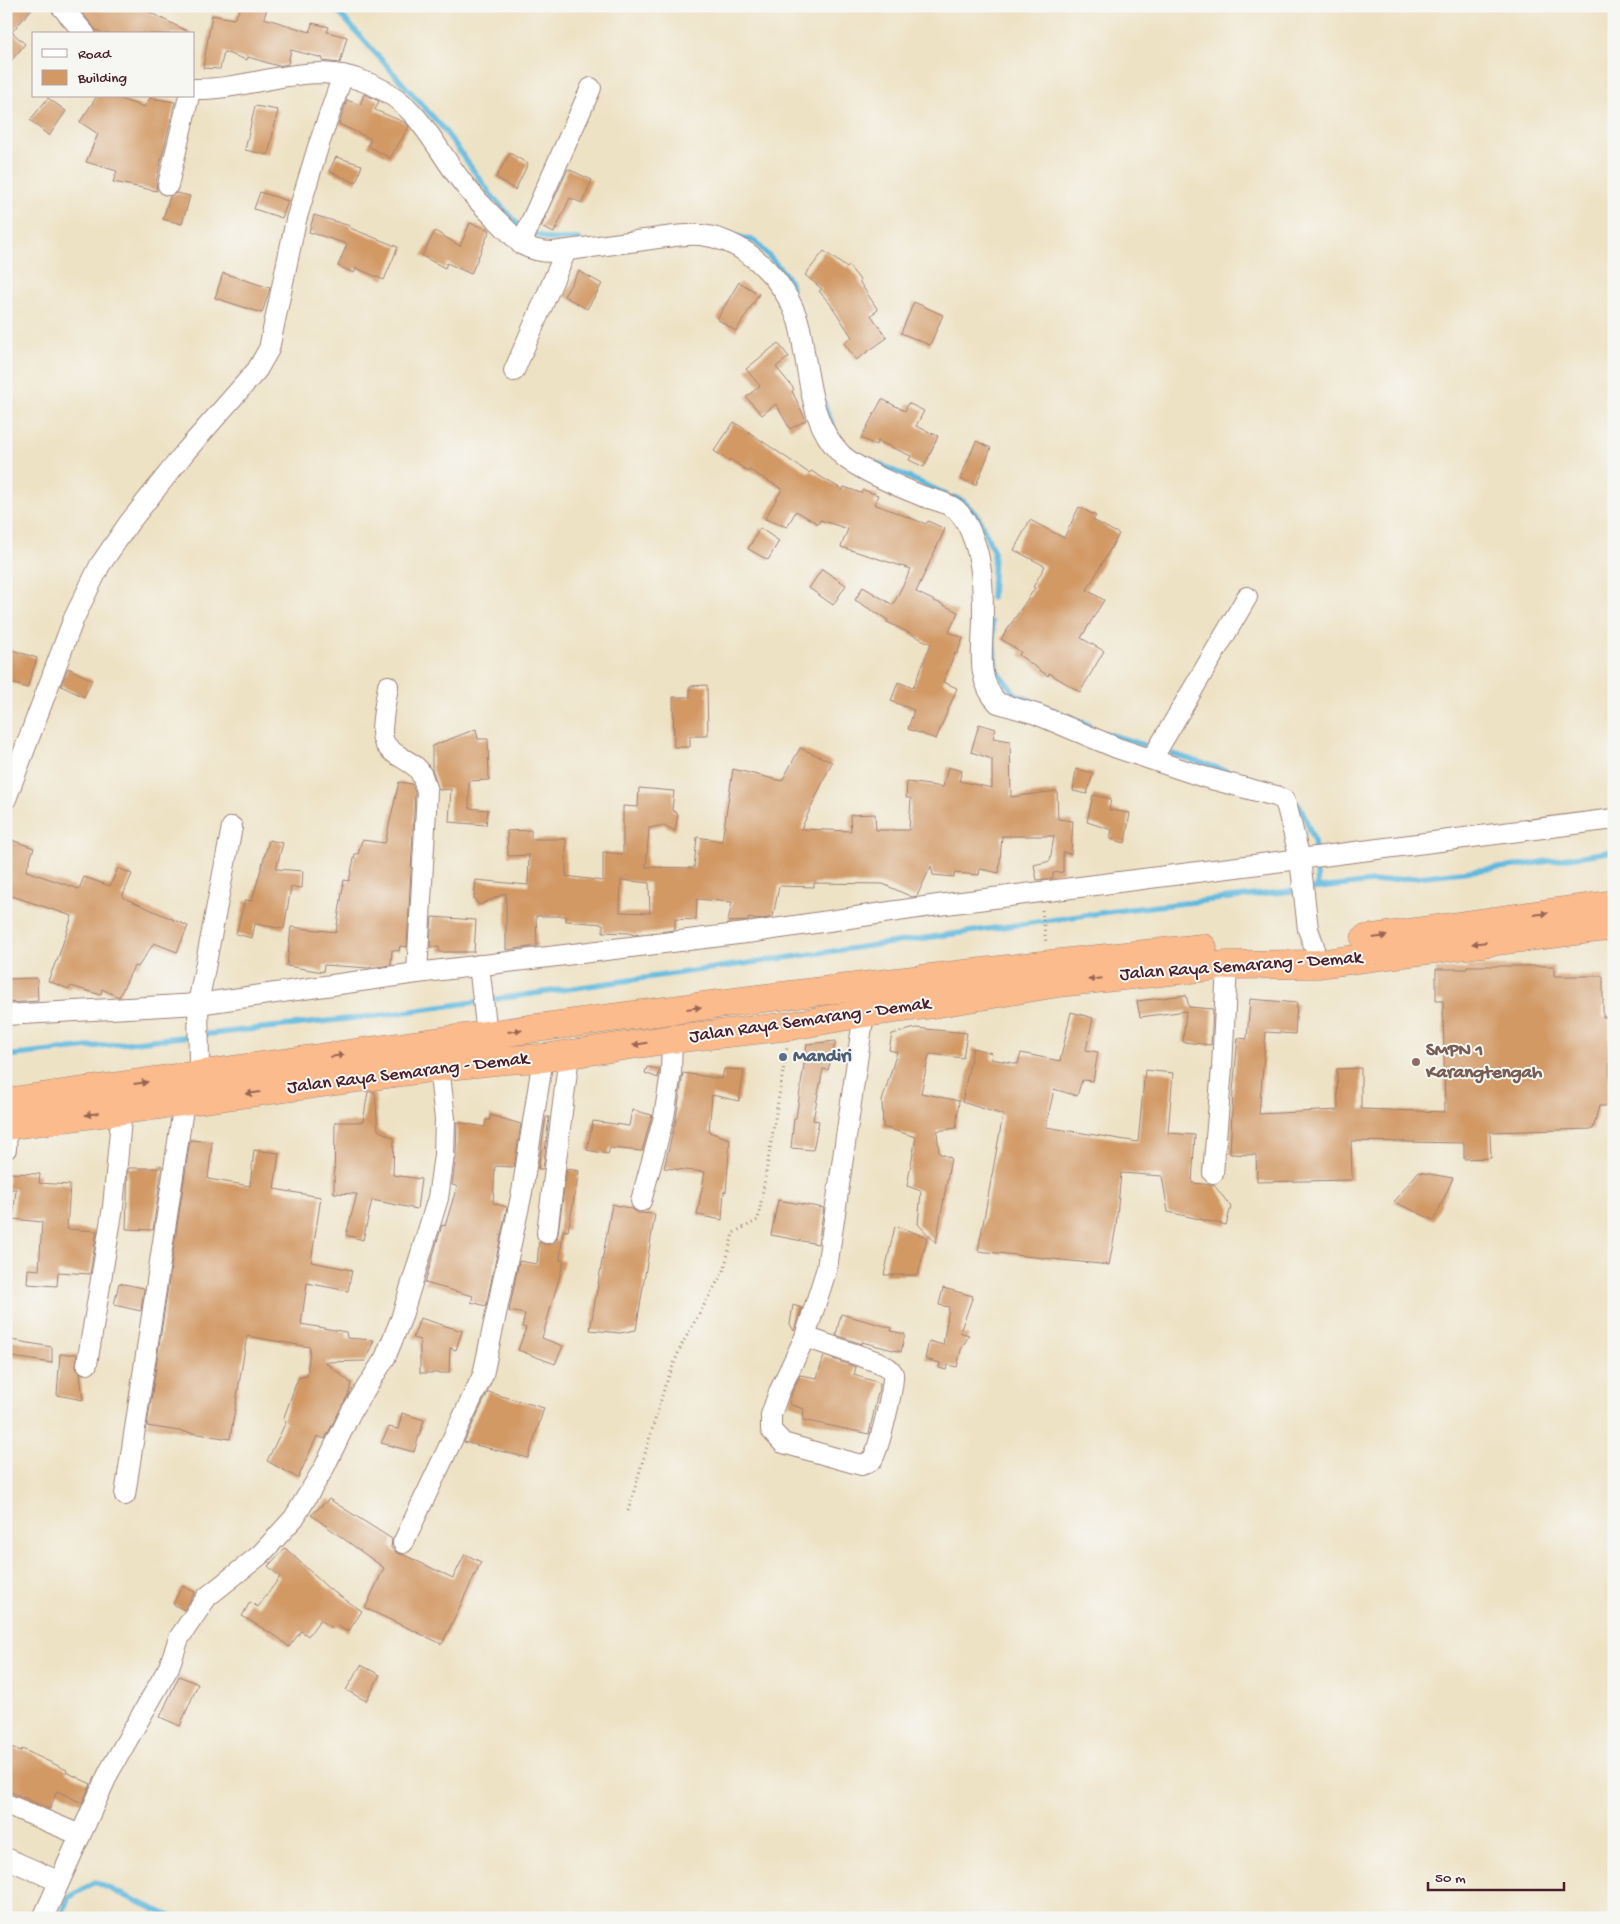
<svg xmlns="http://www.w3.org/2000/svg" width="1620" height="1924" font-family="'Gochi Hand',sans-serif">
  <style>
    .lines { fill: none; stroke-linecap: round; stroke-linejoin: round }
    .stream { stroke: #61b9de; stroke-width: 5.5 }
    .building { fill: #d29965; fill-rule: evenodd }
    .minor-casing { stroke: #9c8078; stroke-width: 22 }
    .highway-casing { stroke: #9c8078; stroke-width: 29 }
    .path { stroke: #9c8078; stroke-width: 3; stroke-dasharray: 1 4; stroke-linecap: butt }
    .minor { stroke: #fff; stroke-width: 20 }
    .highway { stroke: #fbbb8c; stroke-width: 28 }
    .oneway { fill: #9a6557 }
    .service-dot { fill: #5c6f8a; stroke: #f6f6f2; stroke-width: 2 }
    .education-dot { fill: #8d6e63; stroke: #f6f6f2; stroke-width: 2 }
    .labels { text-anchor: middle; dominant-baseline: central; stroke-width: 4; stroke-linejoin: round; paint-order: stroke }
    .street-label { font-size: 19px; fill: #4a1f2b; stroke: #f6f6f2 }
    .education-label { font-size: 19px; font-weight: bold; fill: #785e54; stroke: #f6f6f2; text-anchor: start }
    .service-label { font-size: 19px; font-weight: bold; fill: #4e5e75; stroke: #f6f6f2; text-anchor: start }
  </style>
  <rect width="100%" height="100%" fill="#f6f6f2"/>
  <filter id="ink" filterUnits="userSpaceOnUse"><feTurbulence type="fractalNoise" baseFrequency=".02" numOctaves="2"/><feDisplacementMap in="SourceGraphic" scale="10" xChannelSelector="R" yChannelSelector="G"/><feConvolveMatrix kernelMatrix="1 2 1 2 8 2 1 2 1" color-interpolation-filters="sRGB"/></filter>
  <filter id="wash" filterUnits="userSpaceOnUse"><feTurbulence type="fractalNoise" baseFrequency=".0096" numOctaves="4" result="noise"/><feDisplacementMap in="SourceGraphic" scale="20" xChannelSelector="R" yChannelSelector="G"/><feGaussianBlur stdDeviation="1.12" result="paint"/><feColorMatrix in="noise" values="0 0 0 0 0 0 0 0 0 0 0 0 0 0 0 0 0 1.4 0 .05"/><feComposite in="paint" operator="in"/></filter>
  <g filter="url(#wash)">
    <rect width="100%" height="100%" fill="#eee2c5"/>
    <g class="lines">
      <g class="stream">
        <polyline points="333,6 442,127 492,196 520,227"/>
        <polyline points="535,234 548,239 579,239"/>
        <polyline points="732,235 755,241 786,275 792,287"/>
        <polyline points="823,401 836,434"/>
        <polyline points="856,454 946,494"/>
        <polyline points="954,497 963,501 978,516 994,552 992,598"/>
        <polyline points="992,622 996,670 1015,694 1089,725"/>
        <polyline points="1106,733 1144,745"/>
        <polyline points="1173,754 1259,781"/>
        <polyline points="1290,800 1300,806 1314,840 1315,849"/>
        <polyline points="1317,874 1318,888"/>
        <polyline points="6,1056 384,1015 1122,910 1516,866 1614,851"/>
        <polyline points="61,1918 68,1898 95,1882 174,1918"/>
      </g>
    </g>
    <g id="blocks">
      <g class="building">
        <polygon points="6,6 34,6 12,32 25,44 6,67"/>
        <polygon points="88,6 137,6 193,34 103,34 95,29 83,14"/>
        <polygon points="242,6 268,6 264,18 310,32 312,23 329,27 327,32 347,37 340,63 322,61 323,58 291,50 288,64 278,66 248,57 247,60 224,52 220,69 203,68 212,15 234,19"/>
        <polygon points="364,94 379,101 375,110 406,123 409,127 390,158 368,146 371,139 339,124 347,100 360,105"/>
        <polygon points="97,96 111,96 144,107 150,98 175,102 156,182 157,191 113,182 117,171 86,162 98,134 80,122"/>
        <polygon points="48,98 66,111 49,136 30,120"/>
        <polygon points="255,106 278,110 268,155 245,150"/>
        <polygon points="510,153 528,164 515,190 496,177"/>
        <polygon points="336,157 362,165 356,183 329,171"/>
        <polygon points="568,169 592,180 582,203 570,198 554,233 541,227"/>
        <polygon points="260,192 288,201 282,218 254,209"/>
        <polygon points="177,193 190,196 182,224 163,219 170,196"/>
        <polygon points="314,215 350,226 350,228 398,247 384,280 356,268 354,273 338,266 347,244 309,232"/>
        <polygon points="470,223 490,230 471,274 447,263 445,268 422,256 435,231 460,246"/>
        <polygon points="824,251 847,268 849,266 860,280 859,281 878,310 871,315 887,338 856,360 844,343 852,337 831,305 819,291 822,289 805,275"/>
        <polygon points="579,271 602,284 587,309 564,296"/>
        <polygon points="223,273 270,288 262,313 215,298"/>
        <polygon points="739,282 759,294 736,331 717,319"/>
        <polygon points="914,302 943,315 930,345 901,333"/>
        <polygon points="778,343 789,357 776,367 794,389 792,391 806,420 790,429 776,404 762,415 746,397 760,386 746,369"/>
        <polygon points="882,399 905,411 908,403 924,411 916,426 938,436 924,467 909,460 911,456 878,441 876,445 861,438"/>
        <polygon points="734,422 809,473 811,471 843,490 844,487 861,493 863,490 878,495 874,504 926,524 928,521 945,529 916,592 958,612 949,632 963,638 957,654 955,653 943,682 957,688 936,739 908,729 914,710 891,701 898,682 913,688 931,644 887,622 888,620 855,600 863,587 893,605 911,569 841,547 848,529 820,520 818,524 796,511 787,527 765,519 782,489 750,470 749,472 730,459 729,461 714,451"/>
        <polygon points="976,441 991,448 976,485 960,479"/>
        <polygon points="1079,507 1096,516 1093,520 1119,534 1087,590 1104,600 1081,638 1104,651 1080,692 1049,673 1048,676 1019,655 1021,652 1001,639 1035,588 1033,587 1045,566 1014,550 1030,520 1064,538"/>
        <polygon points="760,528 779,541 768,560 748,549"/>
        <polygon points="822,569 846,585 833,605 809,588"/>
        <polygon points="6,648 37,658 27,688 6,681"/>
        <polygon points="68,668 92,680 84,697 61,686"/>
        <polygon points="707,685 708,736 690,736 690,747 674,747 673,697 690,697 690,686"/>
        <path d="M979,724L996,729L993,738L1010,741L1011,797L1057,791L1058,819L1073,821L1071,854L1063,852V872L1053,873V878L1037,880L1034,865L1050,861L1054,836H1002L999,873L980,869L979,875L954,873V877L933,875L931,866L917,896L912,897L883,884L814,883V887L779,886L773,917L757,920L749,918L748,921L728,922L732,902L697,899L696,920L675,919V930L634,935L629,933L603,932V924L566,921V916H536L537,946L506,950V893L479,905L474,898L476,880L528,885L529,855L508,856L507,831L531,830V839H566V876L603,881V852L623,854V806L638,807L639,788L674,791L672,810L678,814L675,831L664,825L649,828L646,867L694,868L697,837L722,841L733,769L782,781L800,748L832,762L801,829L851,831L850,815L875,814L876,830H909L911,798H906L907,782L943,787L948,767L962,771L959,781L992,788V759L971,752ZM621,880L649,883L650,913L620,912Z"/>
        <polygon points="476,729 478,739 488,739 489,780 469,781 469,808 488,810 486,825 449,822 451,789 439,790 432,769 432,746"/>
        <polygon points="1076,769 1093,773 1087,794 1073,791"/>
        <polygon points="399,782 412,784 415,793 407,947 400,946 399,951 392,950 391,965 369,968 324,965 323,972 287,966 291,927 336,932 344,880 349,881 355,854 358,854 362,840 385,843"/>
        <polygon points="1093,795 1111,799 1109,810 1130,813 1125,843 1110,839 1112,830 1087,822"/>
        <polygon points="6,838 34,848 26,871 79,889 84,877 110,886 118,868 132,874 122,897 188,926 177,952 154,943 138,967 134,966 119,997 102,989 101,995 71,986 69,989 48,981 56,961 57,961 72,916 6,894"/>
        <polygon points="269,840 283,843 276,869 303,871 302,888 291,887 284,929 255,924 252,938 236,934 245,900 252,901"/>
        <polygon points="432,917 476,920 474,952 439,952 439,947 430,947"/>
        <polygon points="1467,966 1554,966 1554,976 1603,976 1603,1017 1609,1017 1610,1106 1599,1106 1593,1129 1490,1132 1491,1158 1464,1159 1464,1143 1351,1141 1352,1180 1257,1182 1256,1155 1230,1154 1233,1091 1238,1038 1247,1039 1250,999 1297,1003 1295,1034 1266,1032 1259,1114 1338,1110 1337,1069 1361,1068 1361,1109 1445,1112 1443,1001 1436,1001 1436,969 1467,969"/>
        <polygon points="37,978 38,1001 6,1003 6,979"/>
        <polygon points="1186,995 1189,1007 1213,1009 1211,1045 1183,1042 1186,1011 1140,1017 1137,1001"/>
        <polygon points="1071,1012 1093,1018 1086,1050 1098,1052 1093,1081 1082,1080 1077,1096 1054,1089 1046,1127 1138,1142 1145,1070 1173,1073 1168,1133 1195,1135 1192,1183 1214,1185 1231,1207 1226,1225 1168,1212 1162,1176 1121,1173 1116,1227 1109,1265 978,1251 1003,1115 962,1102 973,1048 992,1053 991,1059 1018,1064 1021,1053 1060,1061"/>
        <polygon points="916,1028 967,1033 963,1058 931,1054 929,1055 921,1093 959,1101 956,1128 937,1131 939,1153 951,1158 936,1243 918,1224 921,1191 907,1186 916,1137 883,1127 882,1101 897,1052 889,1050 892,1034"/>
        <polygon points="836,1041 828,1070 823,1069 813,1120 819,1121 813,1150 791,1148 794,1118 796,1118 807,1044"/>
        <polygon points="647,1067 659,1069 658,1078 645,1073"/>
        <polygon points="724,1069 744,1070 739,1101 712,1095 709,1132 730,1139 726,1192 724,1191 722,1220 697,1215 705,1172 664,1168 676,1119 683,1073 722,1079"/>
        <polygon points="368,1092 375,1092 378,1130 394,1138 393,1175 421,1179 417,1209 372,1200 363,1240 346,1235 357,1194 334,1193 335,1122 363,1122"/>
        <polygon points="632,1110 652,1115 642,1151 610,1148 608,1154 587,1150 593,1121 629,1126"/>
        <polygon points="490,1115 521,1124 514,1167 495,1166 493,1203 507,1207 486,1306 471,1302 473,1296 425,1283 442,1225 445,1226 457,1186 452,1185 456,1157 457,1122 485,1127 486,1120 490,1120"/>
        <polygon points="546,1117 549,1117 543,1169 538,1169"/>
        <polygon points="190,1140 212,1142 208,1179 250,1186 254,1150 279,1153 274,1189 321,1197 311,1262 352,1270 348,1291 307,1283 301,1324 346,1332 347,1338 374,1340 365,1361 325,1362 351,1383 349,1393 325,1439 317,1436 298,1478 267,1461 286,1422 283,1420 298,1378 307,1376 310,1347 247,1336 230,1439 147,1426"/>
        <polygon points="160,1165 162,1166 153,1230 126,1229 128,1168 160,1168"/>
        <polygon points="567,1169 579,1171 568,1231 563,1230 560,1260 564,1261 542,1338 563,1346 555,1364 518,1350 526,1328 522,1327 525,1314 509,1311 519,1261 537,1264 539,1242 546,1245 552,1244 557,1240"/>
        <polygon points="1418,1172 1453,1178 1434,1220 1394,1202"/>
        <polygon points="8,1173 40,1174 39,1183 70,1185 67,1229 97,1231 90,1274 58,1272 57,1286 27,1284 28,1269 39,1270 42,1222 13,1219 16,1189 8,1189"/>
        <polygon points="778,1200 824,1208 818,1244 771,1235"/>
        <polygon points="612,1204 632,1209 638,1213 655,1214 636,1330 620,1333 590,1330"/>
        <polygon points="895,1226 927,1237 918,1275 884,1275"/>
        <polygon points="119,1283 144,1288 141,1311 114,1305"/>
        <polygon points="943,1288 973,1296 960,1332 969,1335 961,1350 957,1367 948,1365 946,1370 939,1368 940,1363 925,1359 929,1341 943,1345 949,1307 939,1305"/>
        <polygon points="793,1305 802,1308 794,1331 790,1324"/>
        <polygon points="841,1314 892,1328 891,1331 905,1334 901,1352 862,1342 862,1344 836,1335"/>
        <polygon points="420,1318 462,1331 456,1350 450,1348 449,1373 420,1373 420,1340 413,1338"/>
        <polygon points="11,1340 52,1347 52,1363 6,1356 6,1350"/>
        <polygon points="60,1354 77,1354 76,1368 80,1373 83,1400 57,1395"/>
        <polygon points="824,1356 856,1367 854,1375 880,1383 869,1434 803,1420 804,1409 789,1404 792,1392 800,1375 817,1378"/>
        <polygon points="488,1392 544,1408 528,1458 464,1442"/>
        <polygon points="402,1413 424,1420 414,1452 381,1443 389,1427 398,1429"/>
        <polygon points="329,1499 392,1539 391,1548 397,1553 404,1555 453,1578 465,1554 481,1562 442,1644 365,1608 384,1568 311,1515"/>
        <polygon points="285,1548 328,1588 362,1611 348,1632 336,1625 333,1628 320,1620 308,1636 301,1631 289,1647 279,1638 242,1616 250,1602 258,1607 280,1577 268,1566"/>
        <polygon points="182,1586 195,1592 184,1610 173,1604"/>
        <polygon points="361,1665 380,1675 366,1701 346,1690"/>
        <polygon points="179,1676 198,1684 180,1726 160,1717"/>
        <polygon points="6,1745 21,1751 22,1749 67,1770 66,1772 91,1784 82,1803 57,1791 50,1809 6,1790"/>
      </g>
    </g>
  </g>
  <g filter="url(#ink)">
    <use href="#blocks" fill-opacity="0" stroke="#9c8078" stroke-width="1"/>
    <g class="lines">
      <g class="minor-casing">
        <g id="minor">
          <polyline points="61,6 85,34"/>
          <path d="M194,89C237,90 279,73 321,73C356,74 392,89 415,116C434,138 447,164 466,187C482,207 503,225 521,244C532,250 541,252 553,252C583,248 614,244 644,240C663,238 682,233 701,235C744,240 780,275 796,315C801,327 802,339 804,352C811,389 813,426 841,454C853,467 904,489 922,496C931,499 946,502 954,508C965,516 972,534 976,547C983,569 983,597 983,619C983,648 975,680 998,703L1036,714L1117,748L1204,777L1276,796L1284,800L1287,807L1300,859L1308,929L1314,946"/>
          <polyline points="168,185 189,96"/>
          <polyline points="521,244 591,88"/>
          <polyline points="514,371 566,251"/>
          <path d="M388,686C386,700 382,717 382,732C382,752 403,756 416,767C423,773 424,783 427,791L417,973"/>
          <polyline points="1152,759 1247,597"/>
          <polyline points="6,799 74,618 100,565 129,523 186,451 257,370 269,349 296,220 318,147 343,75"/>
          <polyline points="479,965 487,1034"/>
          <polyline points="6,1015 198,1004 417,973 754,932 938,905 1614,819"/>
          <polyline points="200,1075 199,1062 198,1004 232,827"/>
          <polyline points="6,1149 7,1126"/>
          <polyline points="1213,1173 1222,1068 1227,965"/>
          <polyline points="641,1201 664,1117 671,1073 672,1039"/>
          <polyline points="547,1233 569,1055"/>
          <path d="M805,1337L878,1362C883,1365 891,1368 893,1374C895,1382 878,1454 872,1460C869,1462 864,1464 861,1465L783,1443L771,1430V1415L779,1392L805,1337L827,1268L864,1013"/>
          <polyline points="87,1364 113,1207 122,1109"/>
          <polyline points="125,1495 184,1102"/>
          <polyline points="403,1543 483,1375 522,1192 543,1058"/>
          <polyline points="6,1804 80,1835"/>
          <polyline points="6,1858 58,1881"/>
          <polyline points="43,1918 109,1772 169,1667 179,1638 207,1597 261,1554 294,1518 324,1468 351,1412 385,1358 401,1319 438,1198 444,1155 445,1119 439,1067"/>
        </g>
      </g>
      <g class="highway-casing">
        <g id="highway">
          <polyline points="1365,939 1614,904"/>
          <path d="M6,1102C404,1046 803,988 1203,948"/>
          <polyline points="6,1126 439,1067 505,1060 543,1058 672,1039 791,1026 864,1013 933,1004 1058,983 1227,965 1318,964 1614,926"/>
        </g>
      </g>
      <g class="path">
        <polyline points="1042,910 1046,943"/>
        <polyline points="628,1511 665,1386 681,1346 724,1270 733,1233 758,1220 787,1048"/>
      </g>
      <use href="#minor" class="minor"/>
      <use href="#highway" class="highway"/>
    </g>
    <defs><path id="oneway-solid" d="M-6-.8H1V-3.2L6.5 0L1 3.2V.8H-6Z" transform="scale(1.25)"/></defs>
    <g class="oneway">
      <use href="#oneway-solid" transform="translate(1541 914) rotate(-8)"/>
      <use href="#oneway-solid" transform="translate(1380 937) rotate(-8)"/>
      <use href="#oneway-solid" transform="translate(1479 943) rotate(173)"/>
      <use href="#oneway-solid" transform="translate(1095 979) rotate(174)"/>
      <use href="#oneway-solid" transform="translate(694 1008) rotate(-7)"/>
      <use href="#oneway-solid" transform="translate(515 1031) rotate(-7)"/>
      <use href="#oneway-solid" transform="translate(640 1044) rotate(171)"/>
      <use href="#oneway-solid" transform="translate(337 1056) rotate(-8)"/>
      <use href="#oneway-solid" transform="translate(141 1083) rotate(-8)"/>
      <use href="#oneway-solid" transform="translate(253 1093) rotate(172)"/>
      <use href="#oneway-solid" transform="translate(92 1114) rotate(172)"/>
    </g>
  </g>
  <circle class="service-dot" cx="783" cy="1057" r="5"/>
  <circle class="education-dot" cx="1416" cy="1062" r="5"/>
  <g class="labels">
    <g class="street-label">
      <text transform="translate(1241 967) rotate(-4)">Jalan Raya Semarang - Demak</text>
      <text transform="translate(810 1021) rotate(-8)">Jalan Raya Semarang - Demak</text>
      <text transform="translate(408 1074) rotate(-7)">Jalan Raya Semarang - Demak</text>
    </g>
    <g class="education-label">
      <text x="1426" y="1051">SMPN 1<tspan x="1426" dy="22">Karangtengah</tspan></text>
    </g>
    <g class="service-label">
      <text x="793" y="1057">Mandiri</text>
    </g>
  </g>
  <rect width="1620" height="1924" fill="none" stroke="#f6f6f2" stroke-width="25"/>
  <rect x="32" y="32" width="162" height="65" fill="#f6f6f2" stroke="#b1a0a2"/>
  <rect x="42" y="49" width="25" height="8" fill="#ffffff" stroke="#b1a0a2"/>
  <text x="78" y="58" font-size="15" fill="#4a1f2b">Road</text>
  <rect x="42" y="70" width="25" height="15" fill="#d29965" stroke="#b1a0a2"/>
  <text x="78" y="82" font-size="15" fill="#4a1f2b">Building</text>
  <path d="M1428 1882v8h136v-8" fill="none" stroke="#4a1f2b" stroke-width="2.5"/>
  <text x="1435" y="1882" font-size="15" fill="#4a1f2b" stroke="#f6f6f2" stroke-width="4" paint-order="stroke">50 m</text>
</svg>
